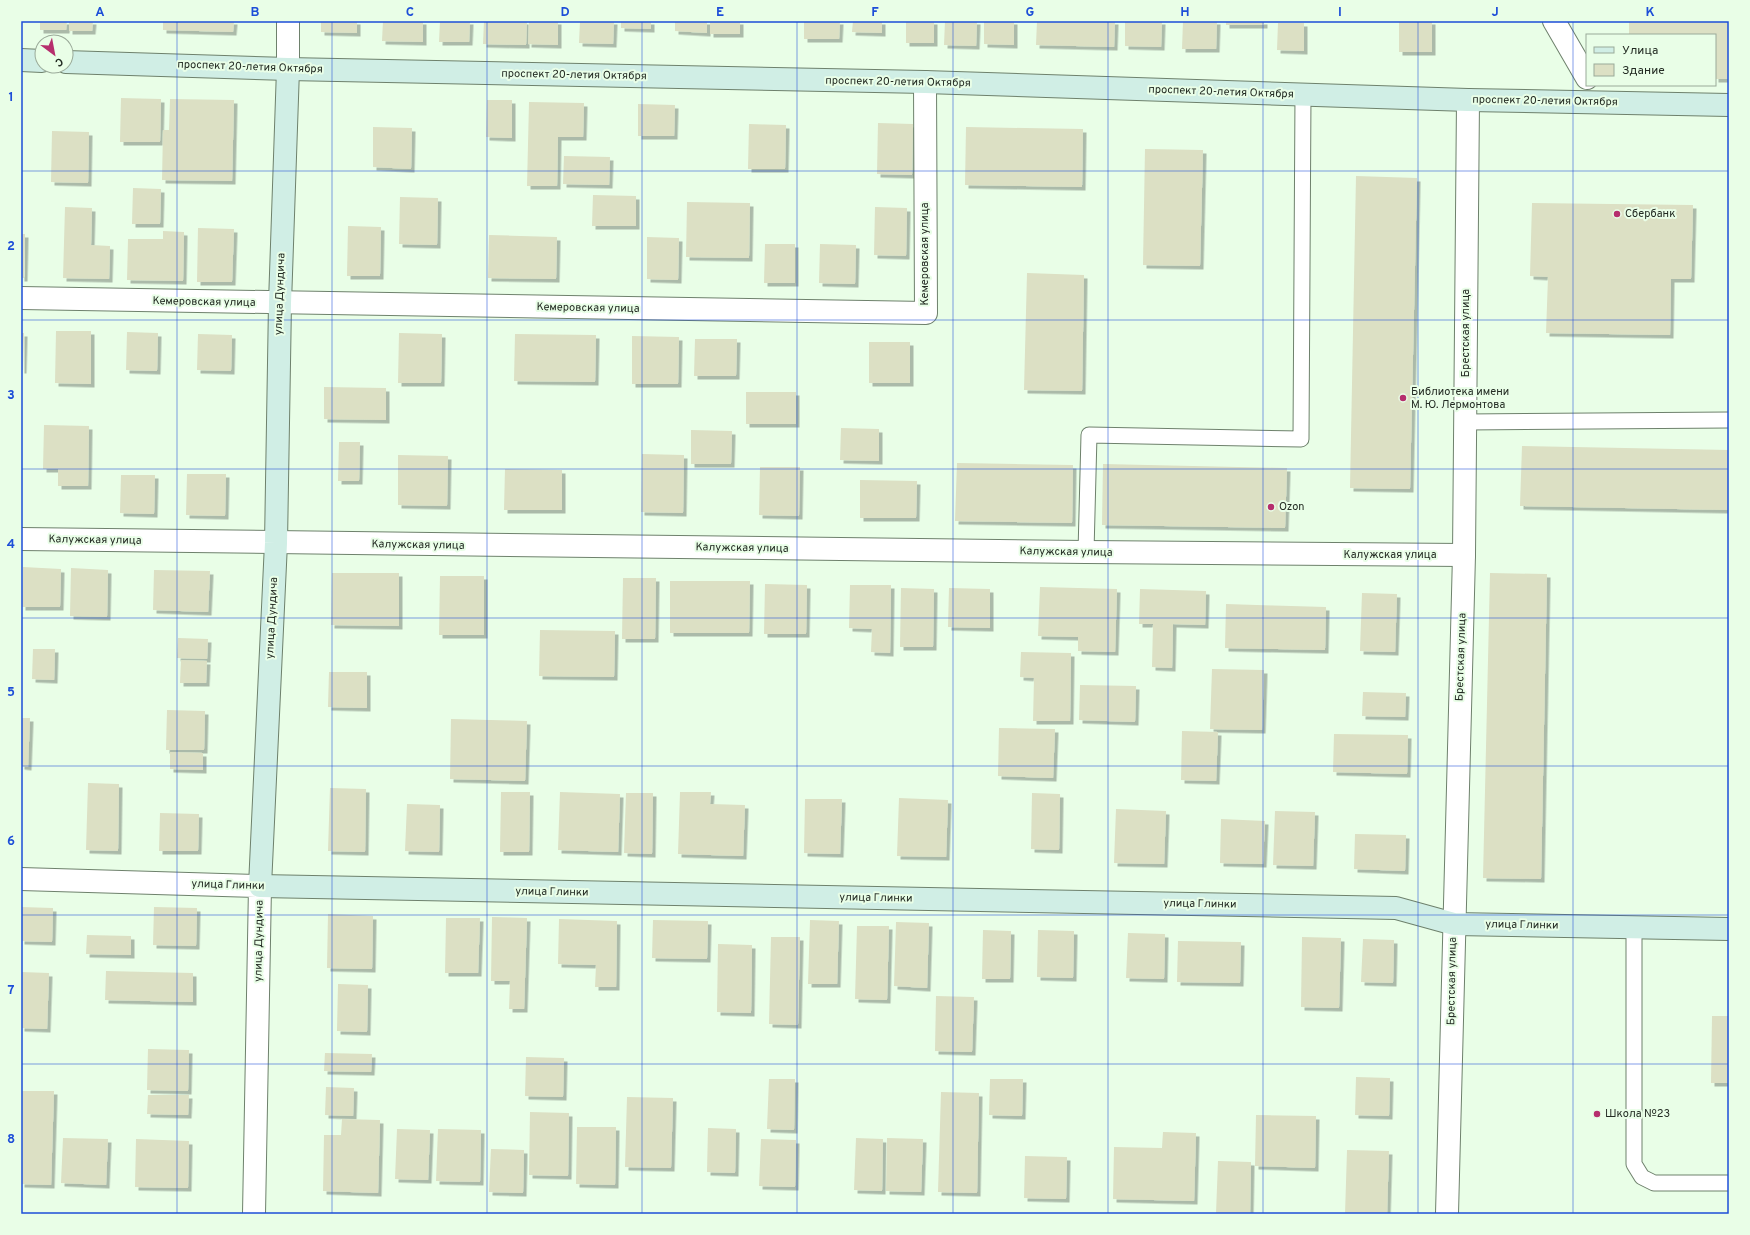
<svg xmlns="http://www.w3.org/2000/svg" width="1750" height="1235" font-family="Overpass,sans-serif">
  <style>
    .building { fill: #dce0c4; filter: url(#shadow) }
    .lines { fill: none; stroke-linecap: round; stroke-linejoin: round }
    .lane-casing { stroke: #6e816c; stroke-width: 17 }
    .street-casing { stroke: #6e816c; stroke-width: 24 }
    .secondary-casing { stroke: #6e816c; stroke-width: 24 }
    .lane { stroke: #fff; stroke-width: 15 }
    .street { stroke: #fff; stroke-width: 22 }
    .secondary { stroke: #d0eee5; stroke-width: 22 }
    .grid { fill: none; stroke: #1d4ed8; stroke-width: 1; stroke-opacity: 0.55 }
    .poi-dot { fill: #b62e6d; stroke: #e9fee7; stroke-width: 1.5 }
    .labels { text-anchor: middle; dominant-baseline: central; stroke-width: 4; stroke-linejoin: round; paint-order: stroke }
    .street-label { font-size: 11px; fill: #232b23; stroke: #e9fee7 }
    .poi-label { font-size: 11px; fill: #232b23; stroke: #e9fee7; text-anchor: start }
    .neatline { fill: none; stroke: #1d4ed8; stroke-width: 1.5 }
    .grid-label { font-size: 13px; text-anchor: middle; font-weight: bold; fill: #1d4ed8 }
  </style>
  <defs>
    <filter id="shadow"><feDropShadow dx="3.5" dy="3.5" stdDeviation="0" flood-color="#0004"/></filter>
  </defs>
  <rect width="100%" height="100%" fill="#e9fee7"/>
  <g class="building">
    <polygon points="40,21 67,21 66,30 40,30"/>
    <polygon points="69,21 93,21 92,31 69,31"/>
    <polygon points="163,21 234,21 233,32 163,30"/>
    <polygon points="321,21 357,21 357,33 321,32"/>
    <polygon points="383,21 423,21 423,42 382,41"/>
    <polygon points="440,21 470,21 469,42 439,42"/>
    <polygon points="484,21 527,21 526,45 483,44"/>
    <polygon points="529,21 558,21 558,45 528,44"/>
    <polygon points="580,21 614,21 613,44 579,43"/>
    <polygon points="621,21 651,21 651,29 621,28"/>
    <polygon points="675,21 707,21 707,33 675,31"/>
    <rect x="710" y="21" width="30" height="13"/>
    <polygon points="804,21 840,21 839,39 804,39"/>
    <polygon points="853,21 882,21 882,33 852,32"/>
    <rect x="906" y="21" width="28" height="22"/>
    <polygon points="945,21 977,21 976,46 944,45"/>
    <polygon points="984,21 1014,21 1014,45 984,44"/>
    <polygon points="1037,21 1115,21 1114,47 1036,45"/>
    <polygon points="1125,21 1162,21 1161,47 1125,46"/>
    <polygon points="1183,21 1217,21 1216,49 1182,49"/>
    <rect x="1226" y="21" width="38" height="4"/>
    <rect x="1399" y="21" width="33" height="31"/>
    <polygon points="1629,21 1729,21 1729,79 1715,79 1715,35 1629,35"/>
    <polygon points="1278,23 1304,23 1304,51 1277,50"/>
    <polygon points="121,98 161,99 160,142 120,142"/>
    <polygon points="170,99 234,100 232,181 162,180 163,130 169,130"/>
    <polygon points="487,100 512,100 512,138 486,137"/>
    <polygon points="529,102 584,103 583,137 558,137 557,186 527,186"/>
    <polygon points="638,104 675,105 674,136 638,136"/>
    <polygon points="878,123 913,124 912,175 877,174"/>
    <polygon points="749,124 786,125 785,169 748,169"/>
    <polygon points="373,127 412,128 411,169 373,167"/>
    <polygon points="966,127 1083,129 1082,187 965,185"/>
    <polygon points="52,131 89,132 88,183 51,182"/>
    <polygon points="1145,149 1203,150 1200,266 1143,265"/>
    <polygon points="564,156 610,157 609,185 563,184"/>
    <polygon points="1356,176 1417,178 1410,489 1350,488"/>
    <polygon points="133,188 161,189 160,224 132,224"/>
    <polygon points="593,195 636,196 636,226 592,226"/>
    <polygon points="400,197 438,198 437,245 399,244"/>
    <polygon points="687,202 750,203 749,258 686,257"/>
    <polygon points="1532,203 1693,205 1691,279 1671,279 1670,335 1546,333 1548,277 1530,276"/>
    <polygon points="65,207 92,208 91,245 110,246 109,279 63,278"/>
    <polygon points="875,207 907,208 906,256 874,255"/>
    <polygon points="348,226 381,227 380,276 347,276"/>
    <polygon points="198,228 234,229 232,282 197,282"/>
    <polygon points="163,231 184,232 183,281 127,280 128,239 163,239"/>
    <polygon points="21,234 25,234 24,278 21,278"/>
    <polygon points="489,235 557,237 556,279 488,278"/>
    <polygon points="647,237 679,238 678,280 647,279"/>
    <polygon points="765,244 795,244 795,283 764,283"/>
    <polygon points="820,244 856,245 855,284 819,283"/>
    <polygon points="1027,273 1084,275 1082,391 1024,390"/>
    <polygon points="56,331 91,331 91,384 55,383"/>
    <polygon points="127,332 158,333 157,371 126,370"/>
    <polygon points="21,333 24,333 23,370 21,370"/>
    <polygon points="399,333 442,334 441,383 398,383"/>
    <polygon points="198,334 232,335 231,371 197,370"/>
    <polygon points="515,334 596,335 595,382 514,381"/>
    <polygon points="632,336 679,337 678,384 632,384"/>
    <polygon points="695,339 737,339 736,376 694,376"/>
    <rect x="869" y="342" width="41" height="41"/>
    <polygon points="324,387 386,388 386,420 324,419"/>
    <rect x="746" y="392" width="50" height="32"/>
    <polygon points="44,425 89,426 88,486 58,486 58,469 43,469"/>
    <polygon points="841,428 879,429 879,461 840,460"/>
    <polygon points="691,430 732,431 731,464 691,464"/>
    <polygon points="339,442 360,442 359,481 338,481"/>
    <polygon points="1522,446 1729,450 1729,510 1520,506"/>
    <polygon points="642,454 684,455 683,513 641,512"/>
    <polygon points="398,455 448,456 447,506 398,505"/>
    <polygon points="957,463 1073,465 1072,523 955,521"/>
    <polygon points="1103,464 1287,468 1285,528 1102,525"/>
    <polygon points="760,467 800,467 799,516 759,515"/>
    <polygon points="505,469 562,470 562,510 504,510"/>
    <polygon points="187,474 226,474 225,516 186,515"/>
    <polygon points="121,475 155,475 154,514 120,513"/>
    <polygon points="860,480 917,481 916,518 860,518"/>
    <polygon points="23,567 61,569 60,607 22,607"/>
    <polygon points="71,568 108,570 107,617 70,616"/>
    <polygon points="154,570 210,571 208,612 153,610"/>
    <polygon points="332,573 399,573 399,626 331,625"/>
    <polygon points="1490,573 1547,574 1541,879 1483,878"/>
    <polygon points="440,576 484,576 484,635 439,635"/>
    <polygon points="623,578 656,578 655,639 622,639"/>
    <polygon points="670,581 750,581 749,633 670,633"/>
    <polygon points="765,584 807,585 806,634 764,634"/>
    <polygon points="850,585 891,585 890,653 871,652 872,629 849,628"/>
    <polygon points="1040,587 1117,589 1115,652 1078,651 1078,637 1038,636"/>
    <polygon points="901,588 934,589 933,647 900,647"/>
    <polygon points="949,588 990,589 990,628 948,627"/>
    <polygon points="1140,589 1206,591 1205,625 1173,624 1172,668 1152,667 1153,624 1139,624"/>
    <polygon points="1362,593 1397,594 1395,652 1360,651"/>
    <polygon points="1226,604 1326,607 1325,650 1225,648"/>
    <polygon points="540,630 615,631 614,677 539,676"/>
    <polygon points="178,638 208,639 207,659 177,658"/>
    <polygon points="33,649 55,649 54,680 32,679"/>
    <polygon points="1021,652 1071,653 1070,721 1033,721 1034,678 1020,677"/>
    <polygon points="181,660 207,661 206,683 180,683"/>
    <polygon points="1212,669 1264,670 1262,730 1210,729"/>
    <polygon points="329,672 367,672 367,708 328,707"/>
    <polygon points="1080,685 1136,686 1135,722 1079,720"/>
    <polygon points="1363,692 1406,693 1405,717 1362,716"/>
    <polygon points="167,710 205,711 204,750 166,750"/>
    <polygon points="21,718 30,718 28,767 21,766"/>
    <polygon points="451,719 527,721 525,781 450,779"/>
    <polygon points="999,728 1055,729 1053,778 998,776"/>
    <polygon points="1182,731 1218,732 1216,781 1181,780"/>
    <polygon points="1334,734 1408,735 1407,774 1333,772"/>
    <polygon points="170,752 203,753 203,770 170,769"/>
    <polygon points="88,783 119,784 118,851 86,850"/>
    <polygon points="330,788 366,789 365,852 328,851"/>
    <polygon points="501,792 530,792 529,852 500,852"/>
    <polygon points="560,792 620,794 618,852 558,850"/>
    <polygon points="680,792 711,792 710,804 745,805 743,856 678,854"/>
    <polygon points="626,793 653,793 652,854 624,853"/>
    <polygon points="1032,793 1060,794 1059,850 1031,849"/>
    <polygon points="899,798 948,800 946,857 897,856"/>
    <polygon points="805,799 842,799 840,854 804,853"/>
    <polygon points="407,804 440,805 439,852 405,851"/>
    <polygon points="1116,809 1166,811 1164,864 1114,863"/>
    <polygon points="1275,811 1315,812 1313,866 1273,865"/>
    <polygon points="160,813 199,814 198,851 159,851"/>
    <polygon points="1221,819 1265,821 1263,864 1220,863"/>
    <polygon points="1355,834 1406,835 1405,871 1354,869"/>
    <polygon points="21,907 53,908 52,942 21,941"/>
    <polygon points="154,907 197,908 196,946 153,945"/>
    <polygon points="328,914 373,916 372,969 327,968"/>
    <polygon points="492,917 527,918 524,1009 509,1009 510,981 491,981"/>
    <polygon points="446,918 480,918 478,973 445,973"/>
    <polygon points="559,919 617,921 616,987 595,987 596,965 558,964"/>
    <polygon points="653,920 708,921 707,959 652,958"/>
    <polygon points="810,920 839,921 837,984 808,984"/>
    <polygon points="896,922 929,923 927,988 894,986"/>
    <polygon points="857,926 889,926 887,1000 855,999"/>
    <polygon points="983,930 1011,931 1010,979 982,979"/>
    <polygon points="1038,930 1074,931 1073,978 1037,977"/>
    <polygon points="1128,933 1165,934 1164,979 1126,978"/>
    <polygon points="87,935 131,936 131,955 86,954"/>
    <polygon points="771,937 800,937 798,1025 769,1024"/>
    <polygon points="1302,937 1341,938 1339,1008 1301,1007"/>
    <polygon points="1363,939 1394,940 1393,983 1361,982"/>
    <polygon points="1178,941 1241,942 1240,983 1177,982"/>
    <polygon points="718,944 752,945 751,1013 717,1012"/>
    <polygon points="106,971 193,973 193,1002 105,1000"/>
    <polygon points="21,972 49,973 47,1029 21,1028"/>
    <polygon points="338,984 368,985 367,1032 337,1031"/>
    <polygon points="936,996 974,997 972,1052 935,1051"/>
    <polygon points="1712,1016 1729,1016 1729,1083 1711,1083"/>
    <polygon points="148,1049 189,1050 188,1091 147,1090"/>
    <polygon points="325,1053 372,1054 371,1072 324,1071"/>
    <polygon points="526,1057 564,1058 563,1097 525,1096"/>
    <polygon points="1356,1077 1390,1078 1389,1116 1355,1115"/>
    <polygon points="769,1079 795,1079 794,1130 767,1129"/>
    <polygon points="990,1079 1023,1079 1022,1116 989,1115"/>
    <polygon points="326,1087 354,1088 353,1116 325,1115"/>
    <polygon points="22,1091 54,1091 51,1185 21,1184"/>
    <polygon points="941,1092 979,1093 977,1193 938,1192"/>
    <polygon points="148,1095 189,1095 188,1115 147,1114"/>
    <polygon points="627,1097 673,1098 671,1168 625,1167"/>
    <polygon points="530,1112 569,1113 568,1176 529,1175"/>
    <polygon points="1256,1115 1316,1116 1315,1168 1255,1166"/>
    <polygon points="342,1119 380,1120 378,1193 323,1191 324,1135 341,1135"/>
    <polygon points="577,1127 616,1127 615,1185 576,1184"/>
    <polygon points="708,1128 736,1129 735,1173 707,1172"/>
    <polygon points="397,1129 430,1130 428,1180 395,1179"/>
    <polygon points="438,1129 481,1130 480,1182 436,1181"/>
    <polygon points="1163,1132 1196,1133 1194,1201 1113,1199 1114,1147 1162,1148"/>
    <polygon points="63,1138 108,1139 106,1185 61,1183"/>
    <polygon points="856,1138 883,1139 882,1191 854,1190"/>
    <polygon points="887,1138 923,1139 921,1192 886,1191"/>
    <polygon points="136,1139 189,1141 188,1188 135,1187"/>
    <polygon points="761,1139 796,1140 795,1187 759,1186"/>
    <polygon points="491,1149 524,1150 523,1193 489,1192"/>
    <polygon points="1347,1150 1389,1151 1387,1214 1345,1214"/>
    <polygon points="1025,1156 1067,1157 1066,1199 1024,1198"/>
    <polygon points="1218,1161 1251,1162 1250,1214 1216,1214"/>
  </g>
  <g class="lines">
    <g class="lane-casing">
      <g id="lane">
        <polyline points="1466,422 1729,420"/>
        <polyline points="1086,552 1089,435 1301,439 1303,94"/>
        <polyline points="1634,927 1634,1164 1642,1177 1654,1183 1729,1183"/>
      </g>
    </g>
    <g class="street-casing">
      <g id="street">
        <polyline points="288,21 288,69"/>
        <polyline points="1554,21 1587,78"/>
        <polyline points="21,298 926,313 925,82"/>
        <polyline points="21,539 1086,552 1464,555"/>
        <polyline points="21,879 260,886 254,1214"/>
        <polyline points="1447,1214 1464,555 1468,100"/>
      </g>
    </g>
    <g class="secondary-casing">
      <g id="secondary">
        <polyline points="21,60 42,61"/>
        <polyline points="66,62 288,69 925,82 1468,100 1729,105"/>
        <polyline points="288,69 280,303 276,543 260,886 1396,908 1454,924 1729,929"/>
      </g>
    </g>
    <use href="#lane" class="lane"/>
    <use href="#street" class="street"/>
    <use href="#secondary" class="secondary"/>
  </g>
  <path class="grid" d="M177,21V1214M332,21V1214M487,21V1214M642,21V1214M797,21V1214M953,21V1214M1108,21V1214M1263,21V1214M1418,21V1214M1573,21V1214M21,171H1729M21,320H1729M21,469H1729M21,618H1729M21,766H1729M21,915H1729M21,1064H1729"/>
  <g class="poi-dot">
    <circle cx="1617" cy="214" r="4"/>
    <circle cx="1403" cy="398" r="4"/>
    <circle cx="1271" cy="507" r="4"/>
    <circle cx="1597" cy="1114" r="4"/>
  </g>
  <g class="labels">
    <g class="street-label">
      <text transform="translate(250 67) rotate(2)">проспект 20-летия Октября</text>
      <text transform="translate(574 75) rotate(1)">проспект 20-летия Октября</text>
      <text transform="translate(898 82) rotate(1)">проспект 20-летия Октября</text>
      <text transform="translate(1221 92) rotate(2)">проспект 20-летия Октября</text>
      <text transform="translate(1545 101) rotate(1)">проспект 20-летия Октября</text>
      <text transform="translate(925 254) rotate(-90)">Кемеровская улица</text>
      <text transform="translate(280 294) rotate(-88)">улица Дундича</text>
      <text transform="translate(204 302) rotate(1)">Кемеровская улица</text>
      <text transform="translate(588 308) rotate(1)">Кемеровская улица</text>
      <text transform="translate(1466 333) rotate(-90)">Брестская улица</text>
      <text transform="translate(95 540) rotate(1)">Калужская улица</text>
      <text transform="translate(418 545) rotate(1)">Калужская улица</text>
      <text transform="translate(742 548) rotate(1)">Калужская улица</text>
      <text transform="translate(1066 552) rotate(1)">Калужская улица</text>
      <text x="1390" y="555">Калужская улица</text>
      <text transform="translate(272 618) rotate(-87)">улица Дундича</text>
      <text transform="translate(1461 657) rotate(-88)">Брестская улица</text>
      <text transform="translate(228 885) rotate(2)">улица Глинки</text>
      <text transform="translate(552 892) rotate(1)">улица Глинки</text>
      <text transform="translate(876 898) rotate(1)">улица Глинки</text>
      <text transform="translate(1200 904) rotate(1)">улица Глинки</text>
      <text transform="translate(1522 925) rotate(1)">улица Глинки</text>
      <text transform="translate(259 941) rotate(-89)">улица Дундича</text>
      <text transform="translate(1452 981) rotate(-89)">Брестская улица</text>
    </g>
    <g class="poi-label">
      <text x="1625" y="214">Сбербанк</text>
      <text x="1411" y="392">Библиотека имени<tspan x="1411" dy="13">М. Ю. Лермонтова</tspan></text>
      <text x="1279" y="507">Ozon</text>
      <text x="1605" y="1114">Школа №23</text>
    </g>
  </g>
  <rect width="1750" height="1235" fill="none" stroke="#e9fee7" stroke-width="44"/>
  <rect x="1586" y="34" width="130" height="52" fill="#e9fee7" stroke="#9aaa99"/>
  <rect x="1594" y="47" width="20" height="6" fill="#d0eee5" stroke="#9aaa99"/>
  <text x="1622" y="54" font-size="12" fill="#232b23">Улица</text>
  <rect x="1594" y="64" width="20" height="12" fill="#dce0c4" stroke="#9aaa99"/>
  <text x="1622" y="74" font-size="12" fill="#232b23">Здание</text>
  <g transform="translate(54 54) rotate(148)"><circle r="19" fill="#e9fee7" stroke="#9aaa99"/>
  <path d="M0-3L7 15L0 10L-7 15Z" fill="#b62e6d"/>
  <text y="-6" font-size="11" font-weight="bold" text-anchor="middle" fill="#232b23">С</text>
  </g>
  <rect x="22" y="22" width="1706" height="1191" class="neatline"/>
  <g class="grid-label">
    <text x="100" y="16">A</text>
    <text x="255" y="16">B</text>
    <text x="410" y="16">C</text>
    <text x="565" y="16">D</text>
    <text x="720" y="16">E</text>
    <text x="875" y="16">F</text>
    <text x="1030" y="16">G</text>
    <text x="1185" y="16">H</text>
    <text x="1340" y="16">I</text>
    <text x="1495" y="16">J</text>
    <text x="1650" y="16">K</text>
    <text x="11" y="101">1</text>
    <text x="11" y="250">2</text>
    <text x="11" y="399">3</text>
    <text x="11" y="548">4</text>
    <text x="11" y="696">5</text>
    <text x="11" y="845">6</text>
    <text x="11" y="994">7</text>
    <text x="11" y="1143">8</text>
  </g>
</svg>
